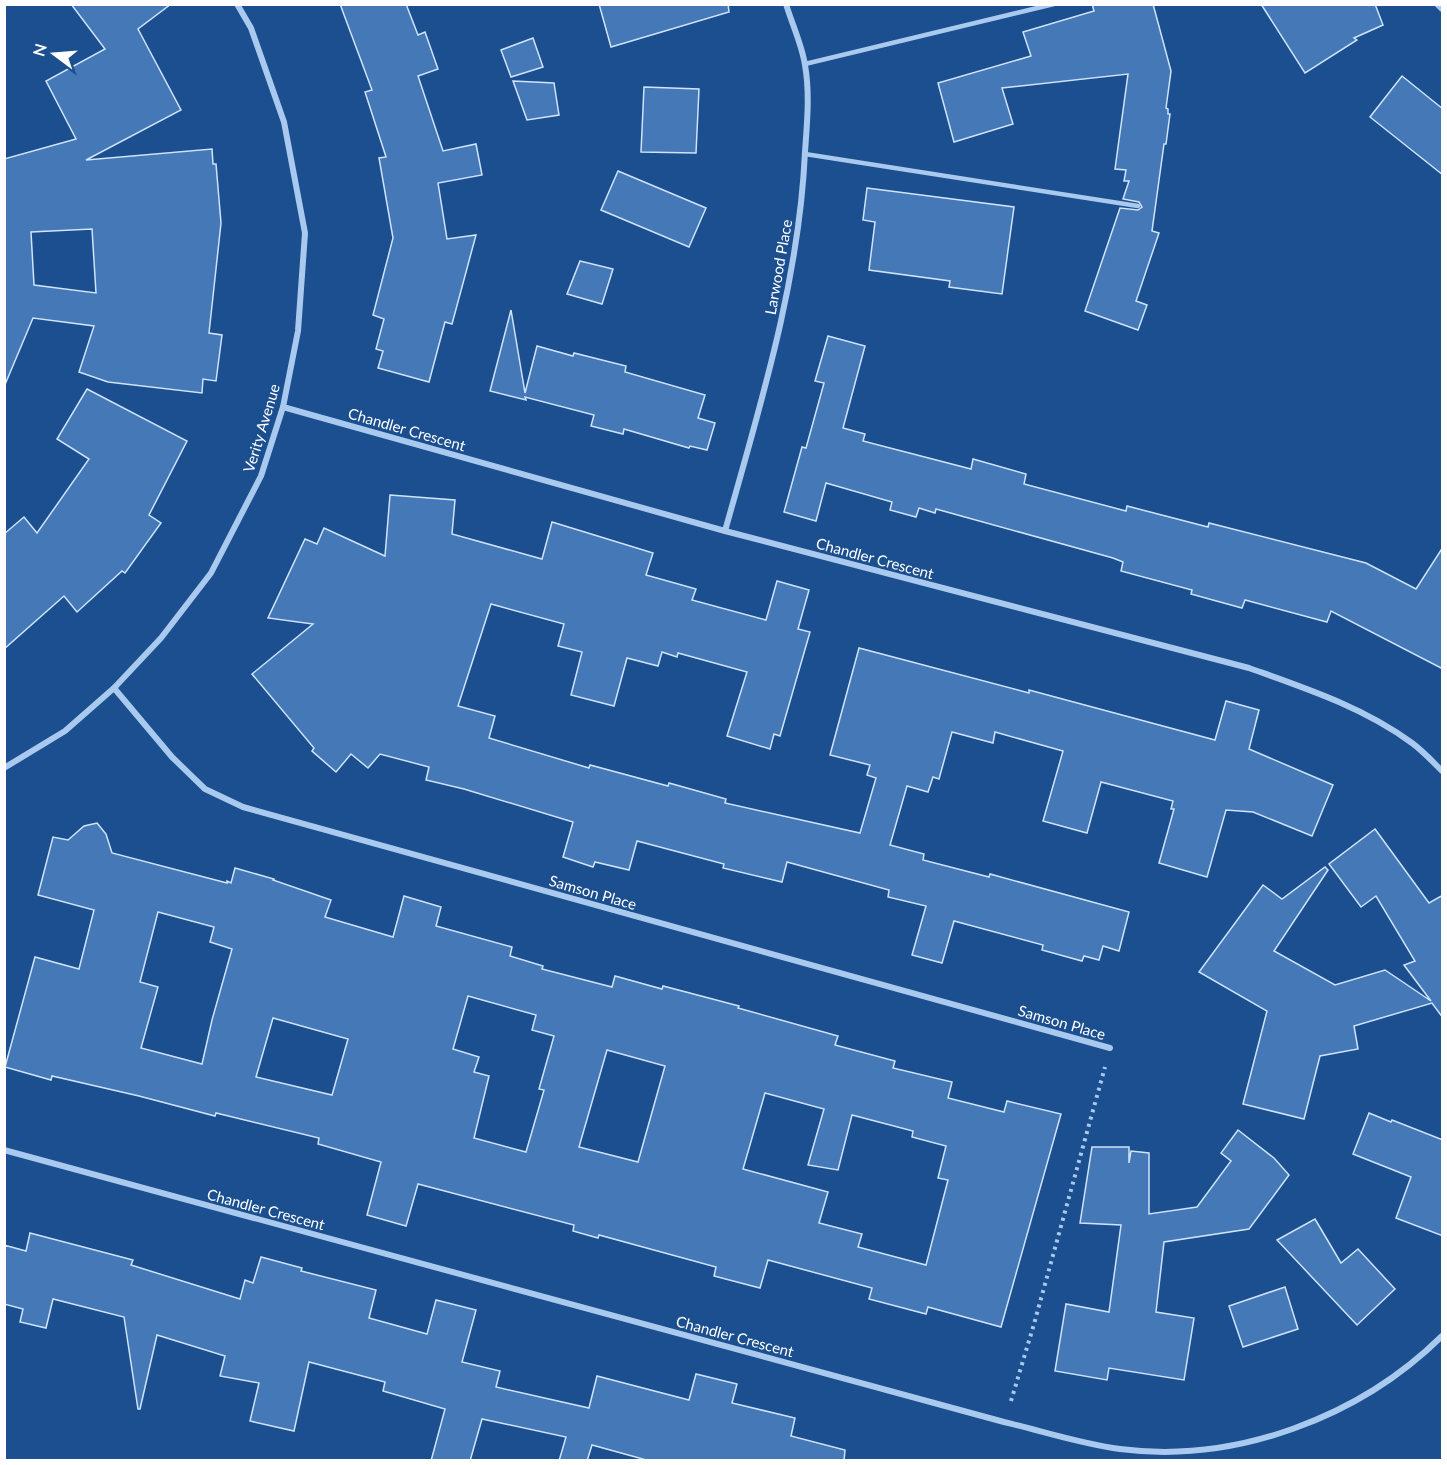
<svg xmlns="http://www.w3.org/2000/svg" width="1447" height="1465" font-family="Lato,sans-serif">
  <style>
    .building { fill: #4478b7; stroke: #cfe3fa; stroke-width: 1.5; fill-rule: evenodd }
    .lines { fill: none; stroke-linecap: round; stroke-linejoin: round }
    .path { stroke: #a9c9ee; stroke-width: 4; stroke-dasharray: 3 4.5; stroke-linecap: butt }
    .lane { stroke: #a9c9ee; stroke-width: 4.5 }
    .street { stroke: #a9c9ee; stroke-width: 6 }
    .labels { text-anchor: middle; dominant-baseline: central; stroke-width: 4.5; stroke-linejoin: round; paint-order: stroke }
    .street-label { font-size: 15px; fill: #fff; stroke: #1b4f8f }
  </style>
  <rect width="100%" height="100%" fill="#1b4f8f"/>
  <g class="building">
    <path d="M71,4H171L138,29L181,110L86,160L212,149L213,164H216L221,223L209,333L222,335L216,381L203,379L202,393L108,382L79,372L94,326L33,318L4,387V159L76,139L46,81L105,49ZM92,229L96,293L34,285L31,232Z"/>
    <polygon points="340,4 406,4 418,35 425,32 438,69 418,76 443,151 476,144 482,175 438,183 447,239 476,235 452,324 445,322 429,382 378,368 383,351 376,349 384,319 373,315 393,238 379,158 386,157 365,92 372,90"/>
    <polygon points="599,4 728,4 729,12 611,47"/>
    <polygon points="1092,4 1153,4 1171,71 1166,108 1168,109 1168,114 1170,114 1166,144 1164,144 1152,231 1159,233 1136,301 1147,305 1138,330 1085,311 1120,208 1138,210 1142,207 1139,202 1123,199 1129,181 1124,181 1126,170 1115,169 1128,74 1002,88 1013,124 954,142 938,83 1031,56 1023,32 1094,11"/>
    <polygon points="1261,4 1375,4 1383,25 1354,38 1357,40 1305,73"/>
    <polygon points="533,38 543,67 511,77 501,50"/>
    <polygon points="1402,76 1443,109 1443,175 1370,117"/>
    <polygon points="513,81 554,83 559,115 527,120"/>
    <polygon points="644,87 699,89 696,153 641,152"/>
    <polygon points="618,171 706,208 689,247 601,210"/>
    <polygon points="867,188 1014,207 1002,294 949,287 950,281 869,270 875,222 863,220"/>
    <polygon points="580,261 613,269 602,304 567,294"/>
    <polygon points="511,310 525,393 537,346 573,356 574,353 626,366 625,372 705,395 698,418 715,423 707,450 690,446 689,448 624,429 623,434 591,426 594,415 525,397 526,400 490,391"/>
    <polygon points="828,336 865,346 843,428 865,434 863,441 971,469 973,459 1026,474 1024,484 1126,511 1127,506 1208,527 1209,523 1366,563 1416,589 1443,547 1443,669 1331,611 1327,622 1245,600 1242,608 1191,594 1192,590 1121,571 1123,562 1113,558 936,509 935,513 919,508 916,517 890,510 892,502 826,483 816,521 784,512 802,447 806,448 824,383 815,381"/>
    <polygon points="87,389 187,441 149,515 161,523 125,573 122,571 77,612 64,596 4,649 4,534 24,517 37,533 89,459 57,439"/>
    <polygon points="390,495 455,500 452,534 542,559 552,522 653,553 646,575 696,589 692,600 766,620 777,581 809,590 798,629 810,632 780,736 774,734 770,749 727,736 747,672 678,653 677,657 662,652 658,666 627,658 614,706 571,695 582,652 558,646 564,624 491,604 458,706 495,716 489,738 589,768 590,765 668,786 669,783 726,799 725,803 860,833 876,778 867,775 870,765 830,755 859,648 1029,693 1029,690 1215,740 1226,701 1259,710 1249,749 1333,785 1312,836 1253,812 1226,810 1207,877 1159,863 1174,809 1171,809 1173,801 1101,782 1087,833 1043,821 1063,751 995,732 993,743 952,732 939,779 933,777 928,792 907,786 890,845 924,854 923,860 989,877 990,874 1129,912 1119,951 1103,946 1099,960 1084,956 1082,961 1042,950 1043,945 954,921 942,963 912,955 926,906 888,897 889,890 787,862 782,882 723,868 724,864 637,841 629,870 595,862 593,867 563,857 573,822 464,789 426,780 429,767 380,754 368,768 351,754 336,772 312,751 314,748 252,674 313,624 268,618 305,539 317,544 324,528 385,556"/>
    <path d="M97,823L106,834L112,853L227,883V881L231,883L235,868L274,879L273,880L331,900L325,917L393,937L404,896L441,907L436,926L512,947L510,956L543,966L542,969L612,987L615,976L662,989L663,986L739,1006L738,1008L838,1036L835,1045L895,1061L893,1068L952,1082L948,1098L1004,1112L1007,1101L1061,1114L1001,1327L928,1307L926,1314L869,1299L872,1288L768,1260L760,1288L714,1276L716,1267L599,1235L598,1238L573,1231L574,1225L418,1184L406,1226L367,1215L381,1162L318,1144L319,1138L216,1113L215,1116L139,1096L52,1076L51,1080L5,1067L35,957L79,969L94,910L38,895L53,837L68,840L84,826ZM158,912L214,927L210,942L232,949L212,1020L202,1064L141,1048L158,987L140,982ZM468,996L536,1015L532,1030L554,1036L539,1089L544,1090L526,1152L474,1138L489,1076L474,1072L479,1057L453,1049ZM273,1018L348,1039L332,1095L256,1077ZM607,1050L665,1066L638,1162L579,1147ZM765,1093L824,1109L808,1165L838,1170L852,1115L913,1131L912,1137L946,1146L938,1178L948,1180L926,1265L858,1247L862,1234L819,1223L828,1192L743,1169Z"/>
    <polygon points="1375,829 1429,903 1443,895 1443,1018 1432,1003 1354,1026 1358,1049 1320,1056 1304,1119 1243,1104 1267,1011 1199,972 1263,885 1282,899 1325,867 1328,870 1274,951 1335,985 1385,970 1431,1001 1404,965 1415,961 1376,896 1361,907 1329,864"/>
    <polygon points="1369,1113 1391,1122 1392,1120 1443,1140 1443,1236 1396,1218 1411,1177 1353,1154"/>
    <polygon points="1238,1130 1274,1158 1289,1175 1249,1229 1164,1242 1156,1312 1194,1318 1184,1380 1109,1368 1107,1380 1055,1371 1066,1304 1109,1312 1121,1225 1080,1223 1092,1147 1129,1147 1129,1163 1131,1151 1149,1153 1149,1214 1197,1207 1231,1161 1221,1153"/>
    <polygon points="1315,1219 1341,1263 1358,1249 1395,1289 1357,1325 1277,1240"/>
    <polygon points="30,1233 133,1260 131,1265 240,1299 245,1280 253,1283 261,1257 302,1268 301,1271 376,1290 369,1318 427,1334 436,1300 476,1310 462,1362 500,1371 496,1387 589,1408 597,1376 689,1400 696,1374 737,1384 732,1403 795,1418 791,1436 845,1450 844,1461 650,1461 592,1445 587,1461 559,1461 566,1437 482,1419 470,1461 431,1461 445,1409 383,1391 385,1382 309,1362 294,1431 250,1421 259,1383 220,1376 225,1356 157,1335 140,1409 138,1409 124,1317 53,1299 46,1328 20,1322 23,1309 4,1304 4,1245 26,1251"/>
    <polygon points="1285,1287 1298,1329 1243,1347 1229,1306"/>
  </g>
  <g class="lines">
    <polyline class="path" points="1011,1401 1034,1324 1105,1067"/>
    <g class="lane">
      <polyline points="805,64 1054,4"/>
      <polyline points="805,154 1138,206"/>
    </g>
    <g class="street">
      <polyline points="1437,4 1442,9"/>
      <path d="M283,407L725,531L1249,668C1305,688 1363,707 1412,743C1423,751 1433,762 1442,771"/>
      <path d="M725,531C760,406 799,282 805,152C807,123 810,94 805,65C802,45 792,24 786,4"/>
      <polyline points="114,688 172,757 205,789 243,807 1110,1048"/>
      <polyline points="4,768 65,731 114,688 161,638 211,573 261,476 283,407 298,331 305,233 284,122 251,28 237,4"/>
      <path d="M4,1150L1004,1422C1042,1431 1081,1444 1120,1449C1236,1464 1360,1417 1442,1336"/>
    </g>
  </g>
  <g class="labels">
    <g class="street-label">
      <text transform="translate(778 267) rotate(-80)">Larwood Place</text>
      <text transform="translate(261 428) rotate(-73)">Verity Avenue</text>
      <text transform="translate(407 429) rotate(16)">Chandler Crescent</text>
      <text transform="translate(875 558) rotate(15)">Chandler Crescent</text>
      <text transform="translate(593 892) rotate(16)">Samson Place</text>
      <text transform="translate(1062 1022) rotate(16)">Samson Place</text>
      <text transform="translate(266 1209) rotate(15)">Chandler Crescent</text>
      <text transform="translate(735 1336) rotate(15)">Chandler Crescent</text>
    </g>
  </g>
  <rect width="1447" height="1465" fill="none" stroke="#ffffff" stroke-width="12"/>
  <g transform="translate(54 54) rotate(286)" stroke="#1b4f8f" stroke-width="4.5" paint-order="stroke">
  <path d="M0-4.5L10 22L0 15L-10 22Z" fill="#ffffff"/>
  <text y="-9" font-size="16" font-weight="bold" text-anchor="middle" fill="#ffffff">N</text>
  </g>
</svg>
